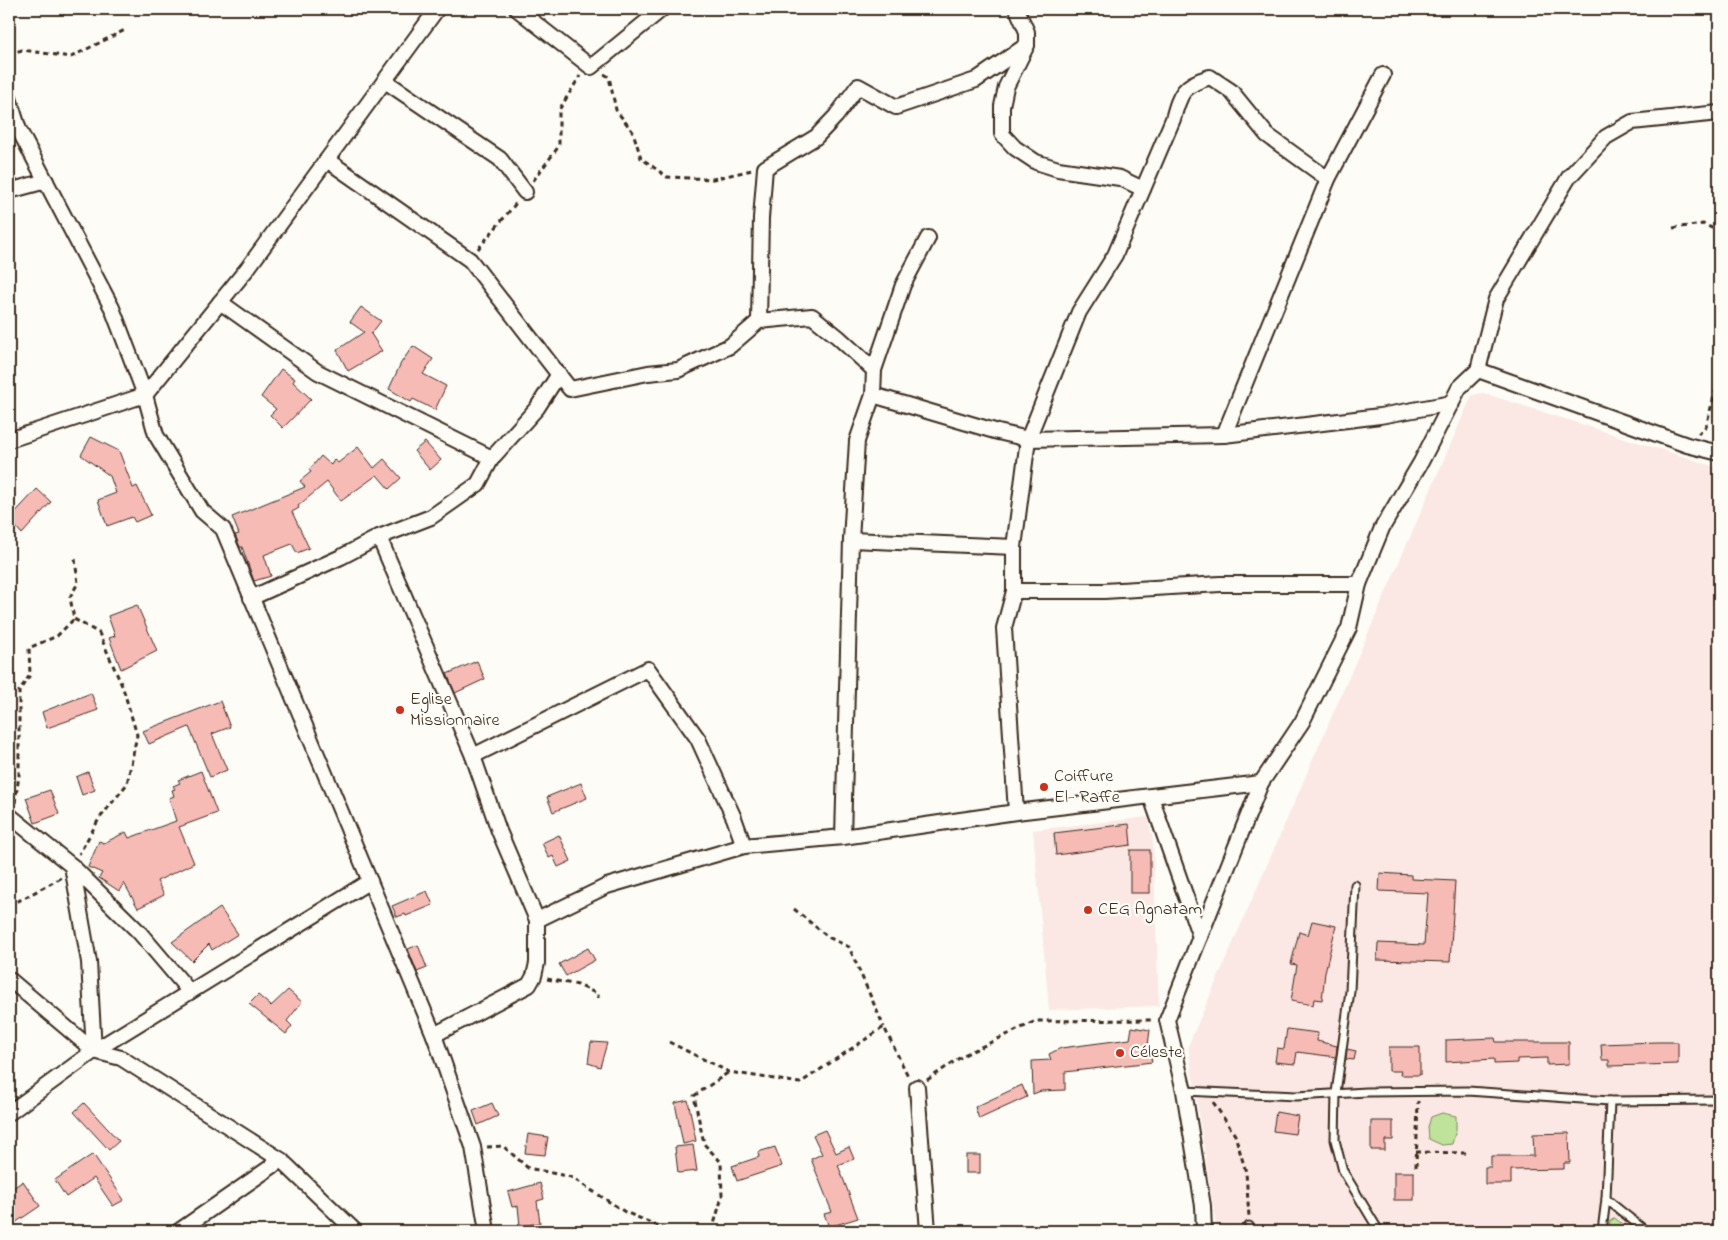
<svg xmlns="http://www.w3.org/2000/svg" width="1728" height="1240" font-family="'Indie Flower',sans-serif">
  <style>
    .built { fill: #fbe8e4 }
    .green { fill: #c0e39c; stroke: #7e865d }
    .building { fill: #f7bbb6; stroke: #3b2a1e }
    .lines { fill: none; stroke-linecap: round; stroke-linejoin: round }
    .lane-casing { stroke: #3b2a1e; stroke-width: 11 }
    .street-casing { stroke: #3b2a1e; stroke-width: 18 }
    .path { stroke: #3b2a1e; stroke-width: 3; stroke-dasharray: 5 4; stroke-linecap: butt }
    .lane { stroke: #fdfcf7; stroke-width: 7 }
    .street { stroke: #fdfcf7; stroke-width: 14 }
    .poi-dot { fill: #c8321e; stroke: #fdfcf7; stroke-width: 2 }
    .labels { text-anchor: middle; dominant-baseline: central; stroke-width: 4.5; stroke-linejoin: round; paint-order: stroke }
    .poi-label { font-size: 18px; fill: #3b2a1e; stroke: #fdfcf7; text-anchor: start }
  </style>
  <rect width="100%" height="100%" fill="#fdfcf7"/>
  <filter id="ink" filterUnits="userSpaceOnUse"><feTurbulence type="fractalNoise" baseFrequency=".02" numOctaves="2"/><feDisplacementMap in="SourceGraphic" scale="10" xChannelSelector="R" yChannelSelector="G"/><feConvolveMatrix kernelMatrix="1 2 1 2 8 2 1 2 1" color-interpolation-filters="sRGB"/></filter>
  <g filter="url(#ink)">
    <g class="built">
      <polygon points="1483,393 1719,468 1719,1231 1217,1231 1188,1046 1472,395"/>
      <polygon points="1148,817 1153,841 1159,1006 1049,1010 1033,830"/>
    </g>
    <g class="green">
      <polygon points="1442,1113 1456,1116 1456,1130 1452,1144 1442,1145 1429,1139 1428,1127 1431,1117"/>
      <polygon points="1615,1218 1617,1220 1632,1231 1608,1231 1610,1221"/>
    </g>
    <g class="building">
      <polygon points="361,307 381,321 371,334 382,351 348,371 337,350 364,332 350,322"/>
      <polygon points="413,346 433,359 423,374 446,386 435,410 413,399 411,402 389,389 401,363"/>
      <polygon points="281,369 295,379 293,382 311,399 283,428 270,415 276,409 261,397"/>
      <polygon points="91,437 119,451 133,488 137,486 151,515 135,522 132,517 107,526 98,500 116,493 110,476 81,455"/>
      <polygon points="425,442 441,460 430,470 414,451"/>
      <polygon points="358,447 374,468 384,459 401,478 389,489 377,475 341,501 327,482 298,506 299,508 292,512 309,548 297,553 292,544 264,555 271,576 254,581 242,547 240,547 235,535 239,534 232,517 305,487 300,481 311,472 309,470 321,456 331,465 334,460 338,463"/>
      <polygon points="37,489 51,502 22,534 9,519"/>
      <polygon points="137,605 157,651 121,669 109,638 115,636 108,616"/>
      <polygon points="477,661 485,679 455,693 447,674"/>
      <polygon points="91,693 98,710 47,728 42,712"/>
      <polygon points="220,701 230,727 212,734 227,770 210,777 189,727 149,744 143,731"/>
      <polygon points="201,771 217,813 179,827 194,863 157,881 164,895 138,908 124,883 119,891 99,878 102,873 88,867 99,841 104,843 126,832 129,838 176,821 169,798 174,796 172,790 175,789 173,786 180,783 178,780"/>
      <polygon points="88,772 95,790 82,795 76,777"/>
      <polygon points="581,783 587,798 553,812 547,797"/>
      <polygon points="50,790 59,814 35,823 26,798"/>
      <polygon points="1129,824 1131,845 1056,855 1054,833"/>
      <polygon points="559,835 571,861 558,867 553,856 549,858 542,843"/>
      <rect x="1130" y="850" width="20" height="43"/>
      <polygon points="1380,873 1411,875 1411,879 1455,881 1450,962 1377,960 1378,943 1424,945 1428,893 1379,891"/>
      <polygon points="427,891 433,905 406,916 405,914 397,917 392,906"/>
      <polygon points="220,908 238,934 212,950 209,944 192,961 172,942"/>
      <polygon points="1312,921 1336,926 1325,972 1322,1000 1314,999 1313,1005 1291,1001 1297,965 1291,964 1299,932 1308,935"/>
      <polygon points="418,945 427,968 417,972 408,949"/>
      <polygon points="588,948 595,960 566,976 559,964"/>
      <polygon points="288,990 302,1002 287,1021 292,1026 286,1034 249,1004 258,995 271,1006"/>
      <polygon points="1132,1027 1150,1030 1148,1045 1152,1062 1065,1072 1065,1090 1041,1091 1033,1094 1032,1061 1051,1060 1049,1054 1061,1048 1130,1039"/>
      <polygon points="1287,1029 1318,1033 1317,1041 1337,1046 1336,1057 1297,1052 1295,1064 1275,1062 1277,1048 1284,1049"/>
      <polygon points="1495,1038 1496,1042 1569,1042 1569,1064 1547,1065 1547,1058 1517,1059 1517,1063 1494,1064 1494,1059 1446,1062 1446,1040"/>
      <polygon points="591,1042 607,1043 600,1067 588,1063"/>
      <polygon points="1657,1042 1678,1042 1678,1064 1609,1066 1609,1060 1602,1060 1601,1044"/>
      <polygon points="1389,1047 1420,1047 1420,1075 1400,1075 1401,1071 1389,1071"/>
      <polygon points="1347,1049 1356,1051 1354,1060 1346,1059"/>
      <polygon points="1022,1085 1027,1097 979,1119 975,1107"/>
      <polygon points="688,1100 696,1141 683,1144 675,1103"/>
      <polygon points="84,1103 119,1141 109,1150 74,1112"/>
      <polygon points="492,1103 498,1116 478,1125 473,1111"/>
      <polygon points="1276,1112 1298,1116 1295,1134 1273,1131"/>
      <polygon points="1371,1121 1393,1121 1393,1140 1385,1140 1385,1150 1371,1150"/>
      <polygon points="825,1130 836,1153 849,1147 854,1159 838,1165 858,1218 829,1227 824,1214 832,1212 811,1159 822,1154 813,1135"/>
      <polygon points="1569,1133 1570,1163 1564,1163 1564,1169 1511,1170 1511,1184 1485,1184 1485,1167 1491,1167 1491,1156 1534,1156 1533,1134"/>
      <polygon points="528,1134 548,1137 545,1155 525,1153"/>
      <polygon points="693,1145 697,1171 678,1173 675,1147"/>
      <polygon points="775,1147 782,1166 737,1181 732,1166 759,1157 758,1152"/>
      <polygon points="93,1154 124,1200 113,1206 94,1178 66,1197 55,1180"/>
      <rect x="966" y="1155" width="14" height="18"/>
      <rect x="1394" y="1172" width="20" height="28"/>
      <polygon points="23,1181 40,1206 9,1227 9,1191"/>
      <polygon points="540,1183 544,1199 537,1201 540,1223 520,1226 518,1206 512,1207 508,1192"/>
    </g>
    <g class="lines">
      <g class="lane-casing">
        <g id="lane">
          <polyline points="1355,885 1350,991 1336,1093 1335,1140 1343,1171 1379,1231"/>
          <polyline points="1184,1091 1296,1096 1367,1092 1468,1091 1610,1101 1719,1100"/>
          <polyline points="1606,1199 1646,1231"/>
          <polyline points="1249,1231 1249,1226"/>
          <polyline points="1602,1231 1606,1199 1610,1101"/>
        </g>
      </g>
      <g class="street-casing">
        <g id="street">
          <polyline points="517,9 591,67 662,9"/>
          <polyline points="1017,9 1027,32 1027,45 1006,87 1002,106 1002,134 1015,148 1036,162 1058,169 1120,178 1143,189"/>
          <polyline points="385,81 500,159 525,192"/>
          <polyline points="9,98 19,130 112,308 145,395 156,435 202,511 223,529 434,1035 473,1147 487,1231"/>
          <polyline points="327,160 470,260 570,389 648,373 678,370 730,346 759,321 812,316 838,337 874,370"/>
          <polyline points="9,191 46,181"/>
          <polyline points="220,302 318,372 492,458 537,408 559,374"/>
          <polyline points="759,321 761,218 765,168 816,137 836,116 858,86 896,107 976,80 1027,45"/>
          <polyline points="1478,370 1687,445 1719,453"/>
          <polyline points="873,395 998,432 1028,439 1224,435 1380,416 1452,403"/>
          <polyline points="1224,435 1328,179 1383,75"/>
          <polyline points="9,440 145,395 247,269 437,9"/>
          <polyline points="379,537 473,756 499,831 537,920 537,963 534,976 529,985 434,1035"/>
          <polyline points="851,540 1014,547"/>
          <polyline points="1014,591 1104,591 1220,584 1359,584"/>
          <polyline points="251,598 341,557 379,537 431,517 478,484 492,458"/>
          <polyline points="473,756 648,669 698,739 734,818 744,846"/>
          <polyline points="1151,797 1200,937"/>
          <path d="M1016,812L1004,628L1014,591V547L1028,439L1079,312L1115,255L1173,119C1180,93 1183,85 1210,77L1231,91L1267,135L1328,179"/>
          <polyline points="9,815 72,866 89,962 94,1051 9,1113"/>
          <polyline points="843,837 851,540 857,441 873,395 874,370 903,285 928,238"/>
          <polyline points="72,866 139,932 190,992"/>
          <polyline points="537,920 607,886 744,846 843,837 1016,812 1261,783"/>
          <polyline points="9,979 94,1051 121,1058 281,1160 355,1231"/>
          <polyline points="94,1051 370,881"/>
          <polyline points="917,1087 928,1231"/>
          <polyline points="179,1231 281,1160"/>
          <polyline points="1204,1231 1203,1206 1184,1091 1167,1020 1261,783 1302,722 1349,628 1359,584 1382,528 1421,462 1459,388 1478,370 1496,299 1569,177 1606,137 1632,122 1719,113"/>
        </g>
      </g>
      <g class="path">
        <polyline points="9,54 22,50 71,57 127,29"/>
        <polyline points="604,74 609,77 616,110 633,132 641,158 667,177 713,179 752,170"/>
        <polyline points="533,181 559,146 559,110 580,76"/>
        <polyline points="1673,228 1703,224 1719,231"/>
        <polyline points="1719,235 1716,253 1719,261"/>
        <polyline points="478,249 517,202"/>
        <polyline points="1698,434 1706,426 1719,378"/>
        <polyline points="75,559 78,583 70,597 74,619 99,633 123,688 137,735 127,784 99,819 79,854"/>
        <polyline points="15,803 19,775 19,691 30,675 29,648 57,636 74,619"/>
        <polyline points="9,906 61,878"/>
        <polyline points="794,909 828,937 849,947 884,1027"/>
        <polyline points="547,979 578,985 598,994 598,998"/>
        <polyline points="669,1042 729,1072 800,1083 884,1027 908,1076"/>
        <polyline points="927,1080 964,1055 1036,1021 1153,1020"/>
        <polyline points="1213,1102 1235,1135 1246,1172 1249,1217"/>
        <polyline points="487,1147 503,1146 528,1168 571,1177 625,1212 670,1231"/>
        <polyline points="1416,1152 1467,1153"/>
        <polyline points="1416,1167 1418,1101"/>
        <polyline points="712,1231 722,1197 721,1162 704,1144 694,1096 729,1072"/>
      </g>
      <use href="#lane" class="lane"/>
      <use href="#street" class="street"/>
    </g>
  </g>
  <g class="poi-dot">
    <circle cx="400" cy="710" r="5"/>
    <circle cx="1044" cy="787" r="5"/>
    <circle cx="1088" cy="910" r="5"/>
    <circle cx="1120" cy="1053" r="5"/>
  </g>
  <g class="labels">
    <g class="poi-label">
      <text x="410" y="700">Eglise<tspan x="410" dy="21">Missionnaire</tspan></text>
      <text x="1054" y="777">Coiffure<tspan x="1054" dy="21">El- Raffe</tspan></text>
      <text x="1098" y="910">CEG Agnatam</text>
      <text x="1130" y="1053">Céleste</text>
    </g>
  </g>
  <rect width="1728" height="1240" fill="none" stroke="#fdfcf7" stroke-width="30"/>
  <rect x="15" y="15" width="1698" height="1210" fill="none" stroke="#3b2a1e" stroke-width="2" filter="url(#ink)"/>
</svg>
